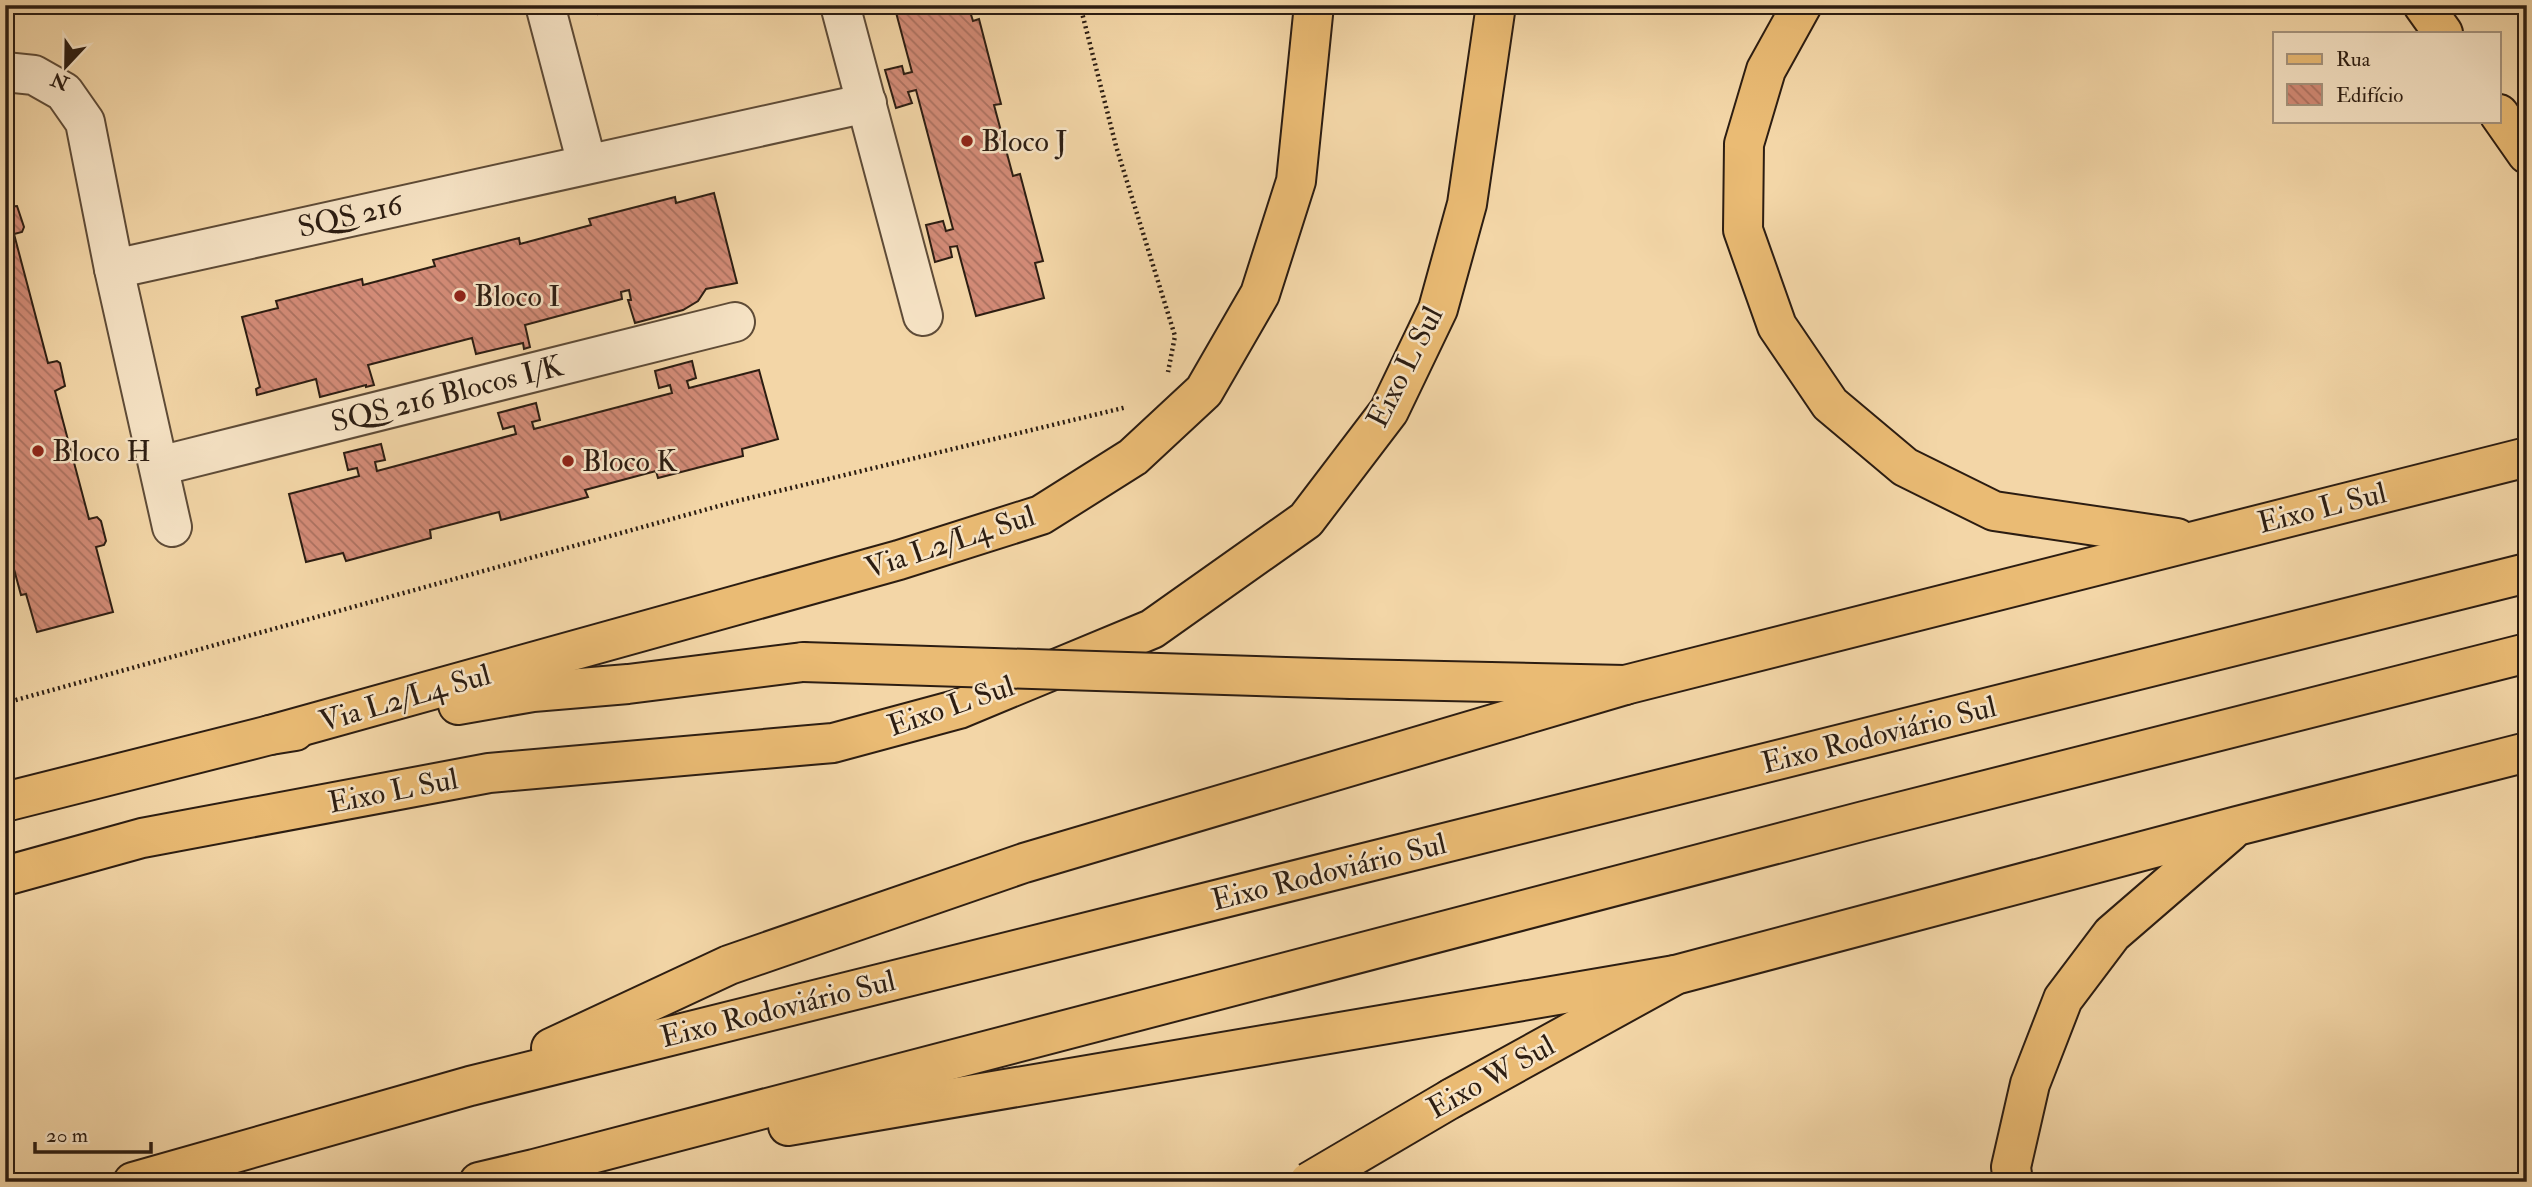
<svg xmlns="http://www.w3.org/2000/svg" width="2532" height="1187" font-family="'IM FELL Double Pica',serif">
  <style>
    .building { fill: url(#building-back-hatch); stroke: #2c1d12; stroke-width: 2 }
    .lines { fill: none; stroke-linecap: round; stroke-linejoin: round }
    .minor-casing { stroke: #5e4b37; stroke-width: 42 }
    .primary-casing { stroke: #2c1d12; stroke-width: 42 }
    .trunk-casing { stroke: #2c1d12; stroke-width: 42 }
    .path { stroke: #2c1d12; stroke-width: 4.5; stroke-dasharray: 2 3.5; stroke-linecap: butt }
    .minor { stroke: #f7e4c6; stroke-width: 38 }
    .primary { stroke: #eabb74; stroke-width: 38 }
    .trunk { stroke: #eabb74; stroke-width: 38 }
    .primary-bridge-casing { stroke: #2c1d12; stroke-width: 42; stroke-linecap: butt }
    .primary-bridge { stroke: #eabb74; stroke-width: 38 }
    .poi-dot { fill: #8f2418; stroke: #f7e4c6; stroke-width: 2.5 }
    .labels { text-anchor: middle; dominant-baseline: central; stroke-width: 5; stroke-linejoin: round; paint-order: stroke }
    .poi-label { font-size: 30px; fill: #2c1d12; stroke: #f7e4c6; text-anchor: start }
    .street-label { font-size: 30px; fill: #2c1d12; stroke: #f7e4c6 }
  </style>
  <defs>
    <pattern id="building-back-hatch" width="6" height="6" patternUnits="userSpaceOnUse" patternTransform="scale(1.75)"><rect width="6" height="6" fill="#d38b77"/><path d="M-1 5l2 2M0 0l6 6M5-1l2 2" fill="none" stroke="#ab7160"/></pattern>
  </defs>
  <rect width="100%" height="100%" fill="#f3d6a7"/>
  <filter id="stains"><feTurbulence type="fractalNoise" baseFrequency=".00286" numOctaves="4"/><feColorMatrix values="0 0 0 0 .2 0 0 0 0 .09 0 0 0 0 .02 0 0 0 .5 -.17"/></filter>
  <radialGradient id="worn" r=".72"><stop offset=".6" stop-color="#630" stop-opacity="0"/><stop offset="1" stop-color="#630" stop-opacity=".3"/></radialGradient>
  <g class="building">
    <polygon points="5,5 45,5 5,15"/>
    <polygon points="596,5 631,5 598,14"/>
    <polygon points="894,5 968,5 973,21 979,19 1001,104 994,105 1013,176 1020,174 1043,261 1035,263 1044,298 976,316 957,246 950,247 952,257 935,262 926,225 943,221 946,231 953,229 916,90 908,92 912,103 896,108 885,70 902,66 904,74 912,72"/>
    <polygon points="714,193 737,283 706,289 698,301 683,310 635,323 628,300 631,300 629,290 621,292 622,299 525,325 530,347 524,349 523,343 476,354 472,338 368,365 374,385 366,387 366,385 320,397 316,379 257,395 256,389 260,387 242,317 278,308 276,301 362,279 363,285 435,266 433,260 519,238 520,244 591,225 589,219 675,197 676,203"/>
    <polygon points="5,202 6,207 17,206 24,227 22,232 14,234 48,363 57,361 60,363 65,386 55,391 89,519 97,517 101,521 106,541 104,545 96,547 113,612 37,632 26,594 21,595 5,536"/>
    <polygon points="692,361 696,378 687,381 689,388 759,370 778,439 742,449 743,456 658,478 656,471 585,490 588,497 501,520 499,512 430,530 431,538 346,561 343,553 306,562 289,494 359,476 357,468 348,470 344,453 381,444 385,460 375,462 377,471 516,434 514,426 503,429 498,413 536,403 540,420 532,422 534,429 672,393 670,385 659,388 655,371"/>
  </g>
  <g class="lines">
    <g class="minor-casing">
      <g id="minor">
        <polyline points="545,5 587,164"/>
        <polyline points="840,5 923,316"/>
        <polyline points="5,72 34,75 64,92 85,122 114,269 172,527"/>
        <polyline points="114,269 867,103"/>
        <polyline points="159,466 735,322"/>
      </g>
    </g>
    <g class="primary-casing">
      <g id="primary">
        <polyline points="1802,5 1766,70 1744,144 1743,230 1777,326 1830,404 1905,467 1994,511 2177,538"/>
        <polyline points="2423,5 2443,33"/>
        <polyline points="2499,114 2527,154"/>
        <polyline points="1351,679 1625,685 2527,457"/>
        <polyline points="458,705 533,692 628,684 803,662"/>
        <polyline points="270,735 899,560 1041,515 1133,457 1204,391 1260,294 1296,181 1314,5"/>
        <polyline points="5,802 270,735 295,731"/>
        <polyline points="5,876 142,838 489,773 833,743 959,709 1152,629 1306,520 1389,411 1438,309 1467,204 1496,5"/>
        <polyline points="1452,1098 1675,975 2237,826 2527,752"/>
        <polyline points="2013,1182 2011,1167 2030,1084 2063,999 2112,934 2230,832"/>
      </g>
    </g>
    <g class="trunk-casing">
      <g id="trunk">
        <polyline points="551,1048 729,965 1024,863 1625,685"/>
        <polyline points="788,1126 1675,975"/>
        <polyline points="133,1182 470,1086 2527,573"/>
        <polyline points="479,1182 534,1169 1864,821 2527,653"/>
      </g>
    </g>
    <g class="path">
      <polyline points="1080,5 1116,146 1175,336 1168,372"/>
      <polyline points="5,703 737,501 1127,407"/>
    </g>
    <use href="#minor" class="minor"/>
    <use href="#primary" class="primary"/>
    <use href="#trunk" class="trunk"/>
    <g class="primary-bridge-casing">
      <g id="primary-bridge">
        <polyline points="803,662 1351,679"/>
        <polyline points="1309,1182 1452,1098"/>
      </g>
    </g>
    <use href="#primary-bridge" class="primary-bridge"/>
  </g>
  <g class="poi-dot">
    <circle cx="967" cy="141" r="7"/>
    <circle cx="460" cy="296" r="7"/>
    <circle cx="38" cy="451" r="7"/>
    <circle cx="568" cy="461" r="7"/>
  </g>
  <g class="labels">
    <g class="poi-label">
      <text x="981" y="141">Bloco J</text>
      <text x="474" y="296">Bloco I</text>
      <text x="52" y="451">Bloco H</text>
      <text x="582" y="461">Bloco K</text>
    </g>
    <g class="street-label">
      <text transform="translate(350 216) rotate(-13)">SQS 216</text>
      <text transform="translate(1405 367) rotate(-63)">Eixo L Sul</text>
      <text transform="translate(447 394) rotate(-14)">SQS 216 Blocos I/K</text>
      <text transform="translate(2322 508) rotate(-14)">Eixo L Sul</text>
      <text transform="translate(950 542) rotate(-18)">Via L2/L4 Sul</text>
      <text transform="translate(405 698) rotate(-16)">Via L2/L4 Sul</text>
      <text transform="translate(951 706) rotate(-19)">Eixo L Sul</text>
      <text transform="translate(1879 735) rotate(-14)">Eixo Rodoviário Sul</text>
      <text transform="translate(393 791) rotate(-11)">Eixo L Sul</text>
      <text transform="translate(1329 872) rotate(-14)">Eixo Rodoviário Sul</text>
      <text transform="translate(778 1009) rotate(-14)">Eixo Rodoviário Sul</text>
      <text transform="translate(1491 1077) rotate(-29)">Eixo W Sul</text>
    </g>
  </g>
  <rect width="2532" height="1187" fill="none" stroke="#f3d6a7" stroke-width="28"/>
  <rect x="7" y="7" width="2518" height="1173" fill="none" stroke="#2c1d12" stroke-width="3.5"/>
  <rect x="14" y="14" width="2504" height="1159" fill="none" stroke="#2c1d12" stroke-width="2"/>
  <rect x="2273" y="32" width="228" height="91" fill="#f7e4c6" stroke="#a6947e" stroke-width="2"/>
  <rect x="2287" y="54" width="35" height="10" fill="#eabb74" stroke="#a6947e" stroke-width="2"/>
  <text x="2336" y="66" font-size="21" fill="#2c1d12">Rua</text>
  <rect x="2287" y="84" width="35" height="21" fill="url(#building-back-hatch)" stroke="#a6947e" stroke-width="2"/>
  <text x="2336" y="102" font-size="21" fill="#2c1d12">Edifício</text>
  <g transform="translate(66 66) rotate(202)" stroke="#f7e4c6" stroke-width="5" paint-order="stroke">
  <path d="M0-5L12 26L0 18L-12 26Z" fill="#2c1d12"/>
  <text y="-10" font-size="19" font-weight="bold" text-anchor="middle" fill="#2c1d12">N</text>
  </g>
  <path d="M35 1142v10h116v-10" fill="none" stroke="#2c1d12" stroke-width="3.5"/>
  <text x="46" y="1142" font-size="21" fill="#2c1d12" stroke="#f7e4c6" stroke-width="5" paint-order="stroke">20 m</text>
  <rect width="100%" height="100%" filter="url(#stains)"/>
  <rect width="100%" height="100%" fill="url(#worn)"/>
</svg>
